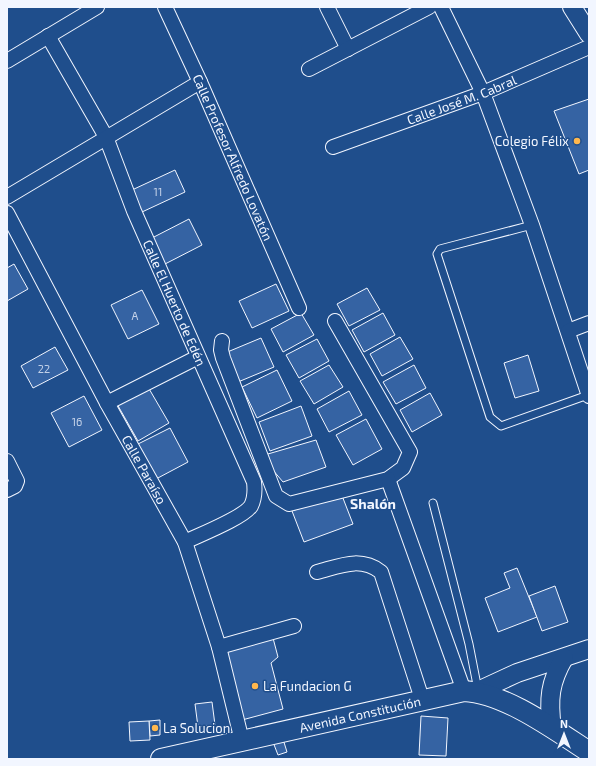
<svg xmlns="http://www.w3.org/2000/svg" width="596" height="766" font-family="'Exo 2',sans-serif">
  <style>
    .building { fill: #3563a3; stroke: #f2f6ff }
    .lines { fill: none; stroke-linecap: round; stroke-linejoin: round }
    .service-casing { stroke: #f2f6ff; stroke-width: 9 }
    .minor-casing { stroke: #f2f6ff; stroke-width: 16 }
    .tertiary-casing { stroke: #f2f6ff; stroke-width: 20 }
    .secondary-casing { stroke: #f2f6ff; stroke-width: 22 }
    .service { stroke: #1f4e8c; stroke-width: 7 }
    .minor { stroke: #1f4e8c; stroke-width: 14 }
    .tertiary { stroke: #1f4e8c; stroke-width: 18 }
    .secondary { stroke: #1f4e8c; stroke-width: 20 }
    .poi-dot { fill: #ffb74d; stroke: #1f4e8c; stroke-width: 1.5 }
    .labels { text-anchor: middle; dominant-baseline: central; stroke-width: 3; stroke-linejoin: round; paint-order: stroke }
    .number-label { font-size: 11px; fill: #c3d1e8 }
    .street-label { font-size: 13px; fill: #f2f6ff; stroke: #1f4e8c }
    .poi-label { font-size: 13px; fill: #f2f6ff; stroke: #1f4e8c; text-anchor: start }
    .neighbourhood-label { font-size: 14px; font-weight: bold; fill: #f2f6ff; stroke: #1f4e8c }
  </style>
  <rect width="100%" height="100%" fill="#1f4e8c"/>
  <g class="building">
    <polygon points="589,99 589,170 579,174 554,111"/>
    <polygon points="175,170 185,192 142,212 132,190"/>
    <polygon points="189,219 202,245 165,264 152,238"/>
    <polygon points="14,264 28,289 7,301 7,268"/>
    <polygon points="276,284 289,311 252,328 239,301"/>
    <polygon points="367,288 380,310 349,326 337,304"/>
    <polygon points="142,290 159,324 128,339 111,305"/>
    <polygon points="301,313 314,335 283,352 271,329"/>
    <polygon points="383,313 395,335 364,352 352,330"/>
    <polygon points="400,337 413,359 382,376 370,354"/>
    <polygon points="261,338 274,367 238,382 225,353"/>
    <polygon points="317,339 329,361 299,378 286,355"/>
    <polygon points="55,347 68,370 33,388 21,366"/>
    <polygon points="528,355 539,391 515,398 504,363"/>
    <polygon points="329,365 343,387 314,404 300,381"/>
    <polygon points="414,365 426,388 396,404 383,382"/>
    <polygon points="277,370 292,401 257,418 242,387"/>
    <polygon points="148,387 169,423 138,441 117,404"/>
    <polygon points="349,391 362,415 329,432 317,409"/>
    <polygon points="430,393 442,415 412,432 400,410"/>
    <polygon points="84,396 102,430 69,447 51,413"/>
    <polygon points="301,406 312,436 270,451 259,422"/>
    <polygon points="366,419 382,449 353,465 336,435"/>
    <polygon points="170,428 188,462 156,479 138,444"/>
    <polygon points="316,440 326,467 283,482 261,456"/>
    <polygon points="341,493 353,524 304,542 292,511"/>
    <polygon points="517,568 537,617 498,632 485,598 510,588 504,573"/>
    <polygon points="555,586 568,622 542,631 529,596"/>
    <polygon points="273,638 278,657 271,663 283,709 242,720 224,650"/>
    <polygon points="212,702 215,725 198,727 195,704"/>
    <polygon points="421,716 448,718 446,756 419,755"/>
    <polygon points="160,720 160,735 150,736 149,721"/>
    <polygon points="149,721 150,740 130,741 129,722"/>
    <polygon points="283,739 287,752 278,755 273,742"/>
  </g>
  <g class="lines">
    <g class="service-casing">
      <g id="service">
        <polyline points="532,225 440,249 437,254 490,417 501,426 588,395"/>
        <polyline points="433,503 469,644 478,690"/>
      </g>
    </g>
    <g class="minor-casing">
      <g id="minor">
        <path id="s1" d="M165,7L200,82L299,308"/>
        <polyline points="327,7 348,49"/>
        <polyline points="441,7 483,93 532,225 589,396"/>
        <path id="s2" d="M48,36L106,137L134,211L254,482C255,490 255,498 251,506C243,518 199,535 185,542"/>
        <polyline points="7,61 97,7"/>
        <polyline points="309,69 429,7"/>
        <path id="s3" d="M333,147L483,93L589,47"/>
        <polyline points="7,197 200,82"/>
        <path id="s4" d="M7,213L107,403L185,542L219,647L242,741"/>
        <polyline points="568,331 589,323"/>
        <polyline points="222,341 221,350 223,358 276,496 289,504 388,479 403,468 410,452 335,321"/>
        <polyline points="107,403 198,357"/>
        <polyline points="7,461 17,481 15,486 7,490"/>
        <polyline points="388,479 464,691"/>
        <path d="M317,572C340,566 360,556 381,572L422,699"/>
        <polyline points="219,647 294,626"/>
      </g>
    </g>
    <g class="tertiary-casing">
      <g id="tertiary">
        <polyline points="572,7 589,34"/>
        <polyline points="478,691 517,673 589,649"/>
        <path d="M552,728C548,699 550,682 564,658"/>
      </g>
    </g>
    <g class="secondary-casing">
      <g id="secondary">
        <path id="s5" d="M161,759L464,691C505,693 555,730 589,752"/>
      </g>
    </g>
    <use href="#service" class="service"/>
    <use href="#minor" class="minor"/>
    <use href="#tertiary" class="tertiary"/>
    <use href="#secondary" class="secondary"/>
  </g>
  <g class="poi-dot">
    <circle cx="577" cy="141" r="4"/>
    <circle cx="255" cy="686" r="4"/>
    <circle cx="155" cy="728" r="4"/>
  </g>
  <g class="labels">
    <g class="number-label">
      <text x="158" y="191">11</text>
      <text x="135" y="315">A</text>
      <text x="44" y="368">22</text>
      <text x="77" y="421">16</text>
    </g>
    <g class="street-label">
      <text stroke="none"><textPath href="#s3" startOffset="137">Calle José M. Cabral</textPath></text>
      <text stroke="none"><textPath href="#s1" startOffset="165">Calle Profesor Alfredo Lovatón</textPath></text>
      <text stroke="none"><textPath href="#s2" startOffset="296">Calle El Huerto de Edén</textPath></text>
      <text stroke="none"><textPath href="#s4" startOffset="291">Calle Paraíso</textPath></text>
      <text stroke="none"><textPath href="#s5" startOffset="204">Avenida Constitución</textPath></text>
    </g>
    <g class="poi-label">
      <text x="569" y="141" text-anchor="end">Colegio Félix</text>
      <text x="263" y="686">La Fundacion G</text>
      <text x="163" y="728">La Solucion</text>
    </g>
    <g class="neighbourhood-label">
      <text x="373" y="503">Shalón</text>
    </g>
  </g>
  <rect width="596" height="766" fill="none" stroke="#f2f6ff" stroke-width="16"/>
  <g transform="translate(564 734)" stroke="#1f4e8c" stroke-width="3" paint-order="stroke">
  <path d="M0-3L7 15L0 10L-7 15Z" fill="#f2f6ff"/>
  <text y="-6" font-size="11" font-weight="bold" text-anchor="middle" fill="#f2f6ff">N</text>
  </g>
</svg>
